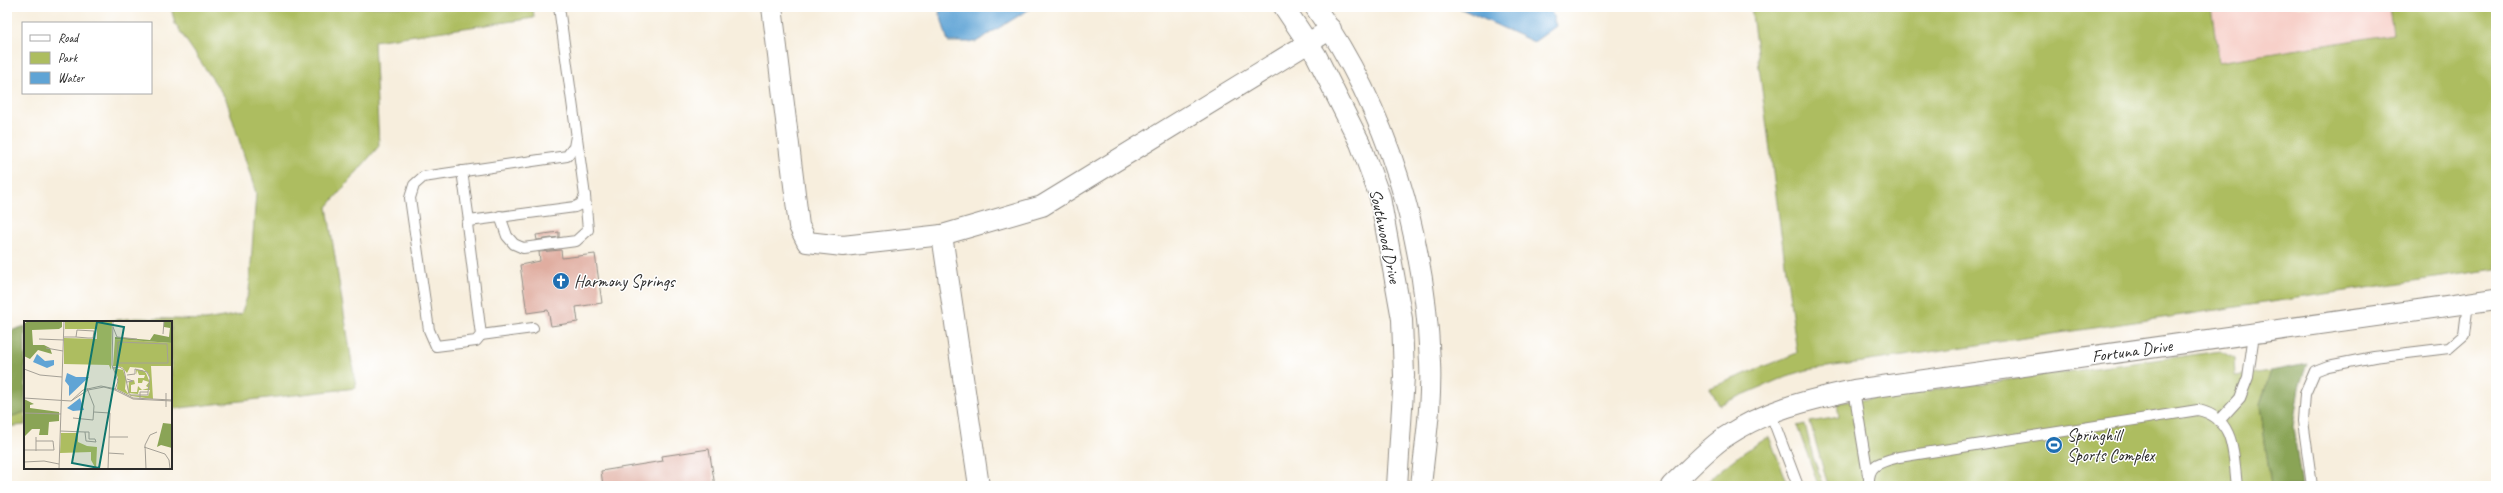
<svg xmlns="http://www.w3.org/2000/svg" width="2503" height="493" font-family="Caveat,sans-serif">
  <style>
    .built { fill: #f7d0c9 }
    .green { fill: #adbd60; stroke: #6c7446 }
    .forest { fill: #8aa456; stroke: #5a6840 }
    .water { fill: #60a4d5; stroke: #466880 }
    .building { fill: #e0ada0 }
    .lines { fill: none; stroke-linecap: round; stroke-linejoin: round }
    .service-casing { stroke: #918c84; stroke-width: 12 }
    .minor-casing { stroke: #918c84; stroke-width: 22 }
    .service { stroke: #fff; stroke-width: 10 }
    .minor { stroke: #fff; stroke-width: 20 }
    .labels { text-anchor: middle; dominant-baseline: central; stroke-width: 3; stroke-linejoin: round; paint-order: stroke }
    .street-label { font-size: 17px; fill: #2b2b2b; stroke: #fff }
    .poi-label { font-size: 17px; fill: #2b2b2b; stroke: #fff; text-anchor: start }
    .inset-road { fill: none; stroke: #a5a096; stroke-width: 1 }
    .view { fill: #0f766e; fill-opacity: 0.15; stroke: #0f766e; stroke-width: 2 }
    .inset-edge { fill: none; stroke: #2b2b2b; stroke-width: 2 }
  </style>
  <rect width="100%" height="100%" fill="#fff"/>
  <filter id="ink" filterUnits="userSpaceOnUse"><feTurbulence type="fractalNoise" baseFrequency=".025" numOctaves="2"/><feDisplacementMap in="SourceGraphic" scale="8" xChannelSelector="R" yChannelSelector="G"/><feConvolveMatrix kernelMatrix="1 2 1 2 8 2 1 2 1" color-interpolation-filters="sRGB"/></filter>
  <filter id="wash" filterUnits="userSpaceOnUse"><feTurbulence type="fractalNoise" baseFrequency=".012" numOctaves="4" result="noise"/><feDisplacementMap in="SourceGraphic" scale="16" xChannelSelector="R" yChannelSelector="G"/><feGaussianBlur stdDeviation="0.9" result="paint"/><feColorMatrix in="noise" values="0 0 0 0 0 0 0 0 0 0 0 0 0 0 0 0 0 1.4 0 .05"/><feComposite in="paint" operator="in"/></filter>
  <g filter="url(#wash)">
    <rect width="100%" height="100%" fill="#f7eedd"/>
    <polygon class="built" points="2211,7 2389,7 2394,34 2219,62"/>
    <g class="green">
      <polygon points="171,7 533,7 534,18 374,41 379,146 327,207 356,388 171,409 171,322 105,321 136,318 205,320 241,314 249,292 256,193 226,99 175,24"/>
      <polygon points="1751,7 2211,7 2219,62 2393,34 2389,7 2496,7 2496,269 1807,370 1787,376 1719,405 1710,388 1797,353"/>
      <polygon points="2221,351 2234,359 2235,376 2271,371 2260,405 2271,486 1828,486 1810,422 1839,417 1837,403"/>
      <polygon points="25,412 25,425 7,427 7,418"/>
      <polygon points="1805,424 1813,457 1824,486 1819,486 1797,426"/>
      <path d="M1769,437L1789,486H1703C1723,466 1744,451 1769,437Z"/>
    </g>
    <g class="forest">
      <polygon points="25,326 25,412 7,418 7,332"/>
      <polygon points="2307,364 2299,387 2293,427 2302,486 2271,486 2260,405 2271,371"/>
    </g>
    <g class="water">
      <polygon points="938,7 1033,7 976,42 948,42"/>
      <polygon points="1457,7 1550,7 1556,26 1534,42"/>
    </g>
    <g id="blocks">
      <g class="building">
        <polygon points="559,232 559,237 537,240 536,235"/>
        <polygon points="561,250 562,258 595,254 602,303 576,307 578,322 551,326 548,310 527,313 520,265 540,261 539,252"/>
        <polygon points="709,449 715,486 603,486 601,471 663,461 662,456"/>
      </g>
    </g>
  </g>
  <g filter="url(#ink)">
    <use href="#blocks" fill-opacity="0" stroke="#918c84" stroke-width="1"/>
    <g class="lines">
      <g class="service-casing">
        <g id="service">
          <polyline points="559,7 585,196 581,204 575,207 469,221 467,224 481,335 476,341 436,346 429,330 410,198 414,185 423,177 567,156 574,147 576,136"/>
          <polyline points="462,171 469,221"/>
          <polyline points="500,216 507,236 514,244 523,248 576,241 588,230 585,196"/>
          <polyline points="481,335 533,328"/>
          <polyline points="1854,390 1868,475"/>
          <polyline points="1770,412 1798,486"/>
          <polyline points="2219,421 2240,398 2248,377 2254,334"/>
          <path d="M1869,486C1867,464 1880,462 1899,457L2198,410C2236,418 2233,455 2237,486"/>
          <polyline points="2312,486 2303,421 2305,394 2315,371 2328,366 2374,357 2449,348 2464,335 2468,303"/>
        </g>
      </g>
      <g class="minor-casing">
        <g id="minor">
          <polyline points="772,7 799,226 807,242 843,246 942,235 1042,206 1331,29"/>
          <polyline points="1284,7 1316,55 1360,143 1380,197 1402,319 1404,376 1397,486"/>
          <path d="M1315,7C1388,111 1425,236 1430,362C1432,403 1425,445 1421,486"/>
          <polyline points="942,235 979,486"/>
          <path d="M1671,486C1688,470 1706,450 1725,437C1765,410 1808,400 1854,390L2496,299"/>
        </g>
      </g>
      <use href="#service" class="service"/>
      <use href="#minor" class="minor"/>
    </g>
  </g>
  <defs>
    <g id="church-disc" transform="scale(0.9)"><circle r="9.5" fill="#1f6fb2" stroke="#fff"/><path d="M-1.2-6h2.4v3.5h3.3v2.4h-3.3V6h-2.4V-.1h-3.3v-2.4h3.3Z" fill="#fff"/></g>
    <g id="stadium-disc" transform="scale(0.9)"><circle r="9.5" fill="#1f6fb2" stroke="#fff"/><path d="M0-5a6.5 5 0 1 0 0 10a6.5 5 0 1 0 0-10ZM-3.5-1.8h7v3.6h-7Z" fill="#fff"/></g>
  </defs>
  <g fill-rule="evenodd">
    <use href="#church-disc" x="561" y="281"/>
    <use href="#stadium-disc" x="2054" y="445"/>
  </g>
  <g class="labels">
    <g class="street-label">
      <text transform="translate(1385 236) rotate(78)">Southwood Drive</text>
      <text transform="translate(2132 351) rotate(-8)">Fortuna Drive</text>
    </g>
    <g class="poi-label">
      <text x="574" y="281">Harmony Springs</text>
      <text x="2067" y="435">Springhill<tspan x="2067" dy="20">Sports Complex</tspan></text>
    </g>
  </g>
  <g transform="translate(24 321)">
    <rect width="148" height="148" fill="#f7eedd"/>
    <path d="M41,0H88L87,49L85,44L40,43V17L73,18V8H41ZM91,18L148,22V45H127L129,78L107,75L93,68L94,57L90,47L99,49L102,58L101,68L105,74L124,75L125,73L126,69H115L114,73L104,72L105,61L110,59L111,63L107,64V71H113L114,65L118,69L125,67L122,65L125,61L119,59L118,62H114V57H120L121,54H115L113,49L112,54V49H118L122,52L126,62V57L124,52L118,47L106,46L103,52L98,46L89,45ZM37,112H54V121L63,125L73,126L72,148L67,139V131L36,132Z" fill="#adbd60"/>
    <path d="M4,0H38V6L35,8L8,9L9,24H20L26,27L28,33L14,29L6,38L0,35V3ZM140,0H148V22L91,18V16L126,19L130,13L145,16L146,7L140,6ZM0,78L10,83L6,84V87L35,91V100L25,101L24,114H15L16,108H8L0,116ZM139,102L148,103V127L137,124L133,126Z" fill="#8aa456"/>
    <path d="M13,33L21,40L30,39V44L23,47L9,41ZM43,52L52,56H65L45,75V65L41,60ZM56,77L60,89L49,90L43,87Z" fill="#60a4d5"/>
    <path class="inset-road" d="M89,0L88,44L94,60L91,69M89,6L93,16L113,18M139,13L140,0M40,16H52L64,17H69L70,10L53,9L52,16M15,18L40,19M94,21L143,23L144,42H93ZM22,27L39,30M88,47L96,46L100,49L105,73L107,74H124V71H116V77M0,48L16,54L38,56M103,54L111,53V48L123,51L126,57L124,71M103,61L109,60L103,58M0,77L47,80M148,79L109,77L92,68L77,65L59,69L47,80L64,69L80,66L91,69L109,78L148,80M142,86V72M70,91L86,92L84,148M0,92L37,93M49,97L69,99L70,85L63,67M36,110L61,111L62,120L72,121L71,118H65V111H61M85,116H104M120,126L141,133L145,139L146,148M0,129H30L29,120H12M12,130V116M84,132L100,133M0,141L20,140L35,143M35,148L40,0M122,148L121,124L126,114L133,111"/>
    <path class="view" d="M73,1L100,6L75,147L48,142Z"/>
    <rect width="148" height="148" class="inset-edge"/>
  </g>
  <rect width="2503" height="493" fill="none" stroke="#fff" stroke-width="24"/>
  <rect x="22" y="22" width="130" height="72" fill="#ffffff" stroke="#aaaaaa"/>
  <rect x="30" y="35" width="20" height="6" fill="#ffffff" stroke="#aaaaaa"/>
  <text x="58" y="42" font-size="12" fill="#2b2b2b">Road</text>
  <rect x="30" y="52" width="20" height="12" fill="#adbd60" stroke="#aaaaaa"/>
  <text x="58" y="62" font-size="12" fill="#2b2b2b">Park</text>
  <rect x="30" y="72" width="20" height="12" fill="#60a4d5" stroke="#aaaaaa"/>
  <text x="58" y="82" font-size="12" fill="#2b2b2b">Water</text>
</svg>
